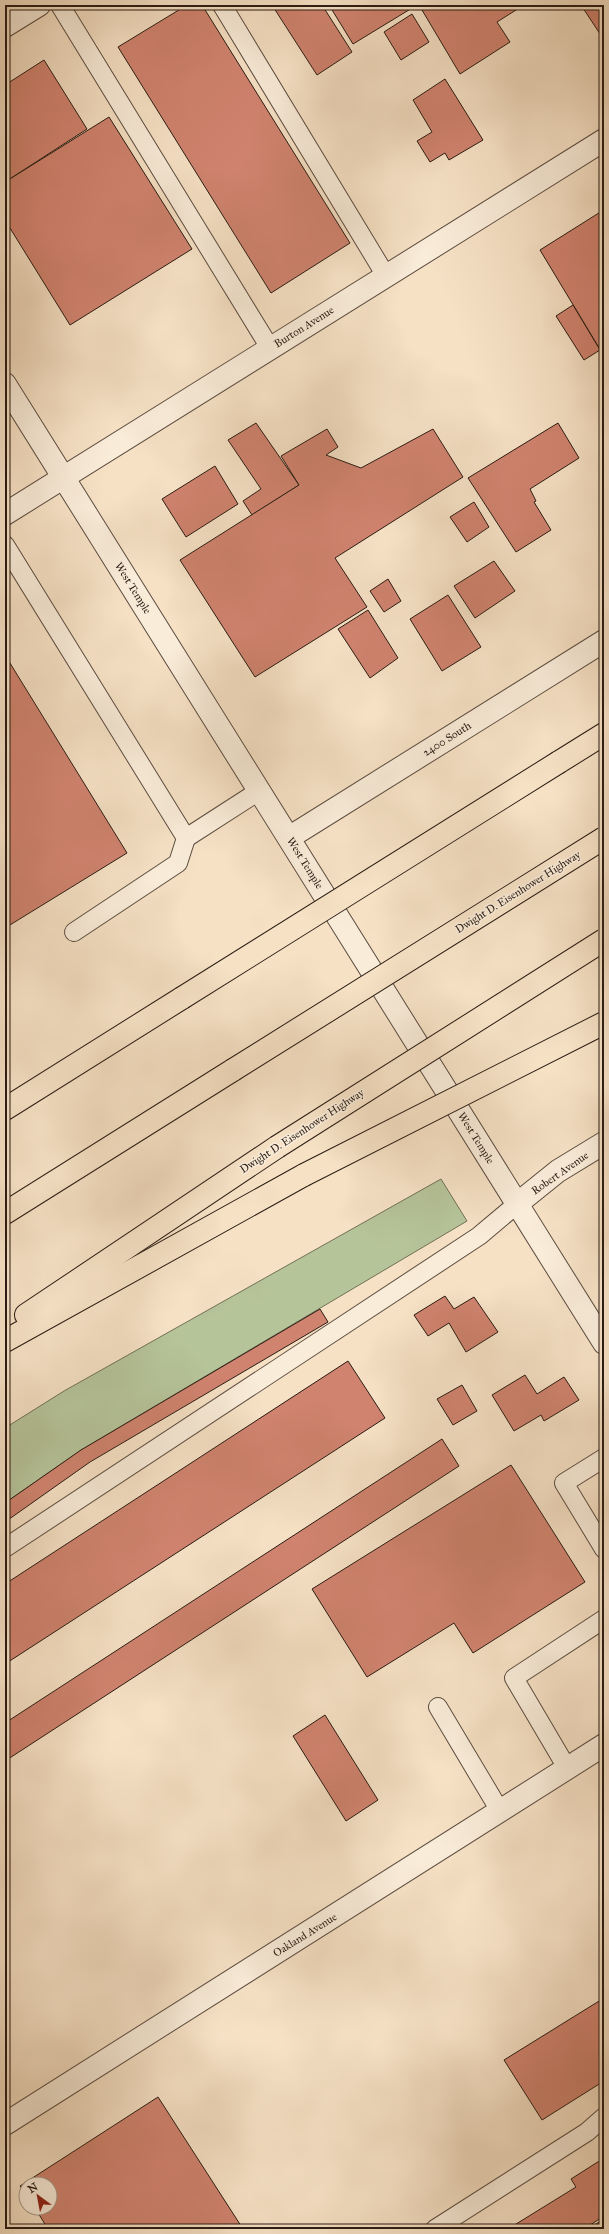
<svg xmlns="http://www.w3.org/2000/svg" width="609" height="2234" font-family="'IM FELL Great Primer',serif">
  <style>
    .green { fill: #b6c49a; stroke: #707056 }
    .building { fill: #d0836f; stroke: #291b13 }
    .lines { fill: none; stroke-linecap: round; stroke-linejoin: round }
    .service-casing { stroke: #5c4c40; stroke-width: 20 }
    .minor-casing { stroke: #5c4c40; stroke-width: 24 }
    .tertiary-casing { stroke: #5c4c40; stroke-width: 24 }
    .motorway-casing { stroke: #291b13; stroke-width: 24 }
    .service { stroke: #f9ecd9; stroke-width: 18 }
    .minor { stroke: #f9ecd9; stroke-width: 22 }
    .tertiary { stroke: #f9ecd9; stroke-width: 22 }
    .motorway { stroke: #f6e1c5; stroke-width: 22 }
    .motorway-bridge-casing { stroke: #291b13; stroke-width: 24; stroke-linecap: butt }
    .motorway-bridge { stroke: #f6e1c5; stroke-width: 22 }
    .labels { text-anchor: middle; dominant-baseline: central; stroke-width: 3; stroke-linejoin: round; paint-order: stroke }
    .street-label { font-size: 11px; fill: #291b13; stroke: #f9ecd9 }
  </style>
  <rect width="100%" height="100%" fill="#f6e1c5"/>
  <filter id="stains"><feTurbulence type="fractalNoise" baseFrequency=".005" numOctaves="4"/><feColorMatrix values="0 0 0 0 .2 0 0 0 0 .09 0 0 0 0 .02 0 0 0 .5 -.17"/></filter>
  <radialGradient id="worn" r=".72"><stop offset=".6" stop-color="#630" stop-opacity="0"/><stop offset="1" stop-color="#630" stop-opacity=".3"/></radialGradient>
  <polygon class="green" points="441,1179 467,1221 81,1450 5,1503 5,1428 64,1391"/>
  <g class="building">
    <polygon points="187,5 202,5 350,243 271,293 118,47"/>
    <polygon points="272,5 322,5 352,52 317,75"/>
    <polygon points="329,5 417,5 353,44"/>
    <polygon points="430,5 524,5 497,22 510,42 460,74 422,10"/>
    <polygon points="581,5 604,5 604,40"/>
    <polygon points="412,14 429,42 401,60 384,32"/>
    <polygon points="44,60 87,129 5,182 5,85"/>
    <polygon points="445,79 483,140 449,160 445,153 430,162 417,141 432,132 413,100"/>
    <polygon points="109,117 192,249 70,325 5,220 5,182"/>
    <polygon points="602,211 604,214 604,356 540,250"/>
    <polygon points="573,305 600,350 584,360 556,316"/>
    <polygon points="256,423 299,485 252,515 243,501 261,489 228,440"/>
    <polygon points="558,423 579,458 530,489 536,501 534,502 551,530 516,552 468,478"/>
    <polygon points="327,429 338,447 326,455 361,468 433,429 463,477 335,558 367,607 255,677 180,560 299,485 281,456"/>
    <polygon points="215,466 238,504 186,537 162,499"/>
    <polygon points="474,502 489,527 467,542 450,517"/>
    <polygon points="494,561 515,591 475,618 454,586"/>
    <polygon points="388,579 401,601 384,612 370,591"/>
    <polygon points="448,595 481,647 442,671 410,619"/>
    <polygon points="368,610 398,658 370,678 338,629"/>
    <polygon points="5,655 127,853 5,928"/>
    <polygon points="445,1296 454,1309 474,1297 498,1332 466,1352 449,1323 428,1336 414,1315"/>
    <polygon points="320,1309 328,1322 90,1462 5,1522 5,1503 81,1450"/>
    <polygon points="348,1361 385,1418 5,1664 5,1584"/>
    <polygon points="525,1375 537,1394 564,1377 579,1400 544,1421 541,1415 514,1431 492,1395"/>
    <polygon points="462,1385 477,1411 453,1425 437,1399"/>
    <polygon points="442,1439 459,1466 5,1761 5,1723"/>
    <polygon points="511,1465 585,1582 473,1653 454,1623 367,1677 312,1589"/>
    <polygon points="325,1715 378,1800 346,1821 293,1736"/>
    <polygon points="604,1998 604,2081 542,2120 504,2060"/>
    <polygon points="158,2097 243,2229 48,2229 35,2208 50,2208 50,2184 26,2184 26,2195 20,2186"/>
    <polygon points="604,2158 604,2216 584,2229 508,2229 576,2187 571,2179"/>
    <polygon points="604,2219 604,2229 588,2229"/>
  </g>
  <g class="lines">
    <g class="service-casing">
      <g id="service">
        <polyline points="60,5 270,348"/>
        <polyline points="222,5 386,276"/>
        <polyline points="5,545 186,838 259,791"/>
        <polyline points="74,932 178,863 186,838"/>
        <polyline points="604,1458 564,1483 604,1549"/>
        <polyline points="5,1548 479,1236 517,1204"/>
        <polyline points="438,1707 500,1811"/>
        <polyline points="567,1768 514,1678 604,1619"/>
        <polyline points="435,2229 587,2132 604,2117"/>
      </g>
    </g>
    <g class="minor-casing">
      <g id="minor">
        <polyline points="5,26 39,5"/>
        <polyline points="5,514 604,140"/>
        <polyline points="290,837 604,641"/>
        <polyline points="517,1204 558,1171 604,1143"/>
        <polyline points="5,2124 604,1745"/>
      </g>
    </g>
    <g class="tertiary-casing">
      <polyline id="tertiary" points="5,384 604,1343"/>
    </g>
    <g class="motorway-casing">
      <g id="motorway">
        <polyline points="559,762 604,734"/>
        <polyline points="5,1109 182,998"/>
        <polyline points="5,1213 233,1070"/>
        <polyline points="26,1315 277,1147"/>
        <polyline points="5,1341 304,1175"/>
      </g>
    </g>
    <use href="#service" class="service"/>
    <use href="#minor" class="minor"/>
    <use href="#tertiary" class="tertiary"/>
    <use href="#motorway" class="motorway"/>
    <g class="motorway-bridge-casing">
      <g id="motorway-bridge">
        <polyline points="182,998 559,762"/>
        <polyline points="233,1070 604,838"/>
        <polyline points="277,1147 604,940"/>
        <polyline points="304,1175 604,1023"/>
      </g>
    </g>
    <use href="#motorway-bridge" class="motorway-bridge"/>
  </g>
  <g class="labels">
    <g class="street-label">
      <text transform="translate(304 327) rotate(-32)">Burton Avenue</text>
      <text transform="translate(133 588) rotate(58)">West Temple</text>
      <text transform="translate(447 739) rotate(-32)">2400 South</text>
      <text transform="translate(305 863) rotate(58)">West Temple</text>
      <text transform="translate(518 892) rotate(-32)">Dwight D. Eisenhower Highway</text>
      <text transform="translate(302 1131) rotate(-33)">Dwight D. Eisenhower Highway</text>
      <text transform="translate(476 1138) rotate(58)">West Temple</text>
      <text transform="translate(560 1173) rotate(-35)">Robert Avenue</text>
      <text transform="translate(305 1935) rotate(-32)">Oakland Avenue</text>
    </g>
  </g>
  <rect width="609" height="2234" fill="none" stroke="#f6e1c5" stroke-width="20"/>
  <rect x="6" y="6" width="597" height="2222" fill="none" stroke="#291b13" stroke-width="2"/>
  <rect x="10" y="10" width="589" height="2214" fill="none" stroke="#291b13"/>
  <g transform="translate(38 2196) rotate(328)"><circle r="19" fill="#f9ecd9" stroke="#a6988a"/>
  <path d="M0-3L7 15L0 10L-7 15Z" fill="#8f2418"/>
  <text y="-6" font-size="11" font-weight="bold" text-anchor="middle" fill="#291b13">N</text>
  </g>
  <rect width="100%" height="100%" filter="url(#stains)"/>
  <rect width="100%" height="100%" fill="url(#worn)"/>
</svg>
